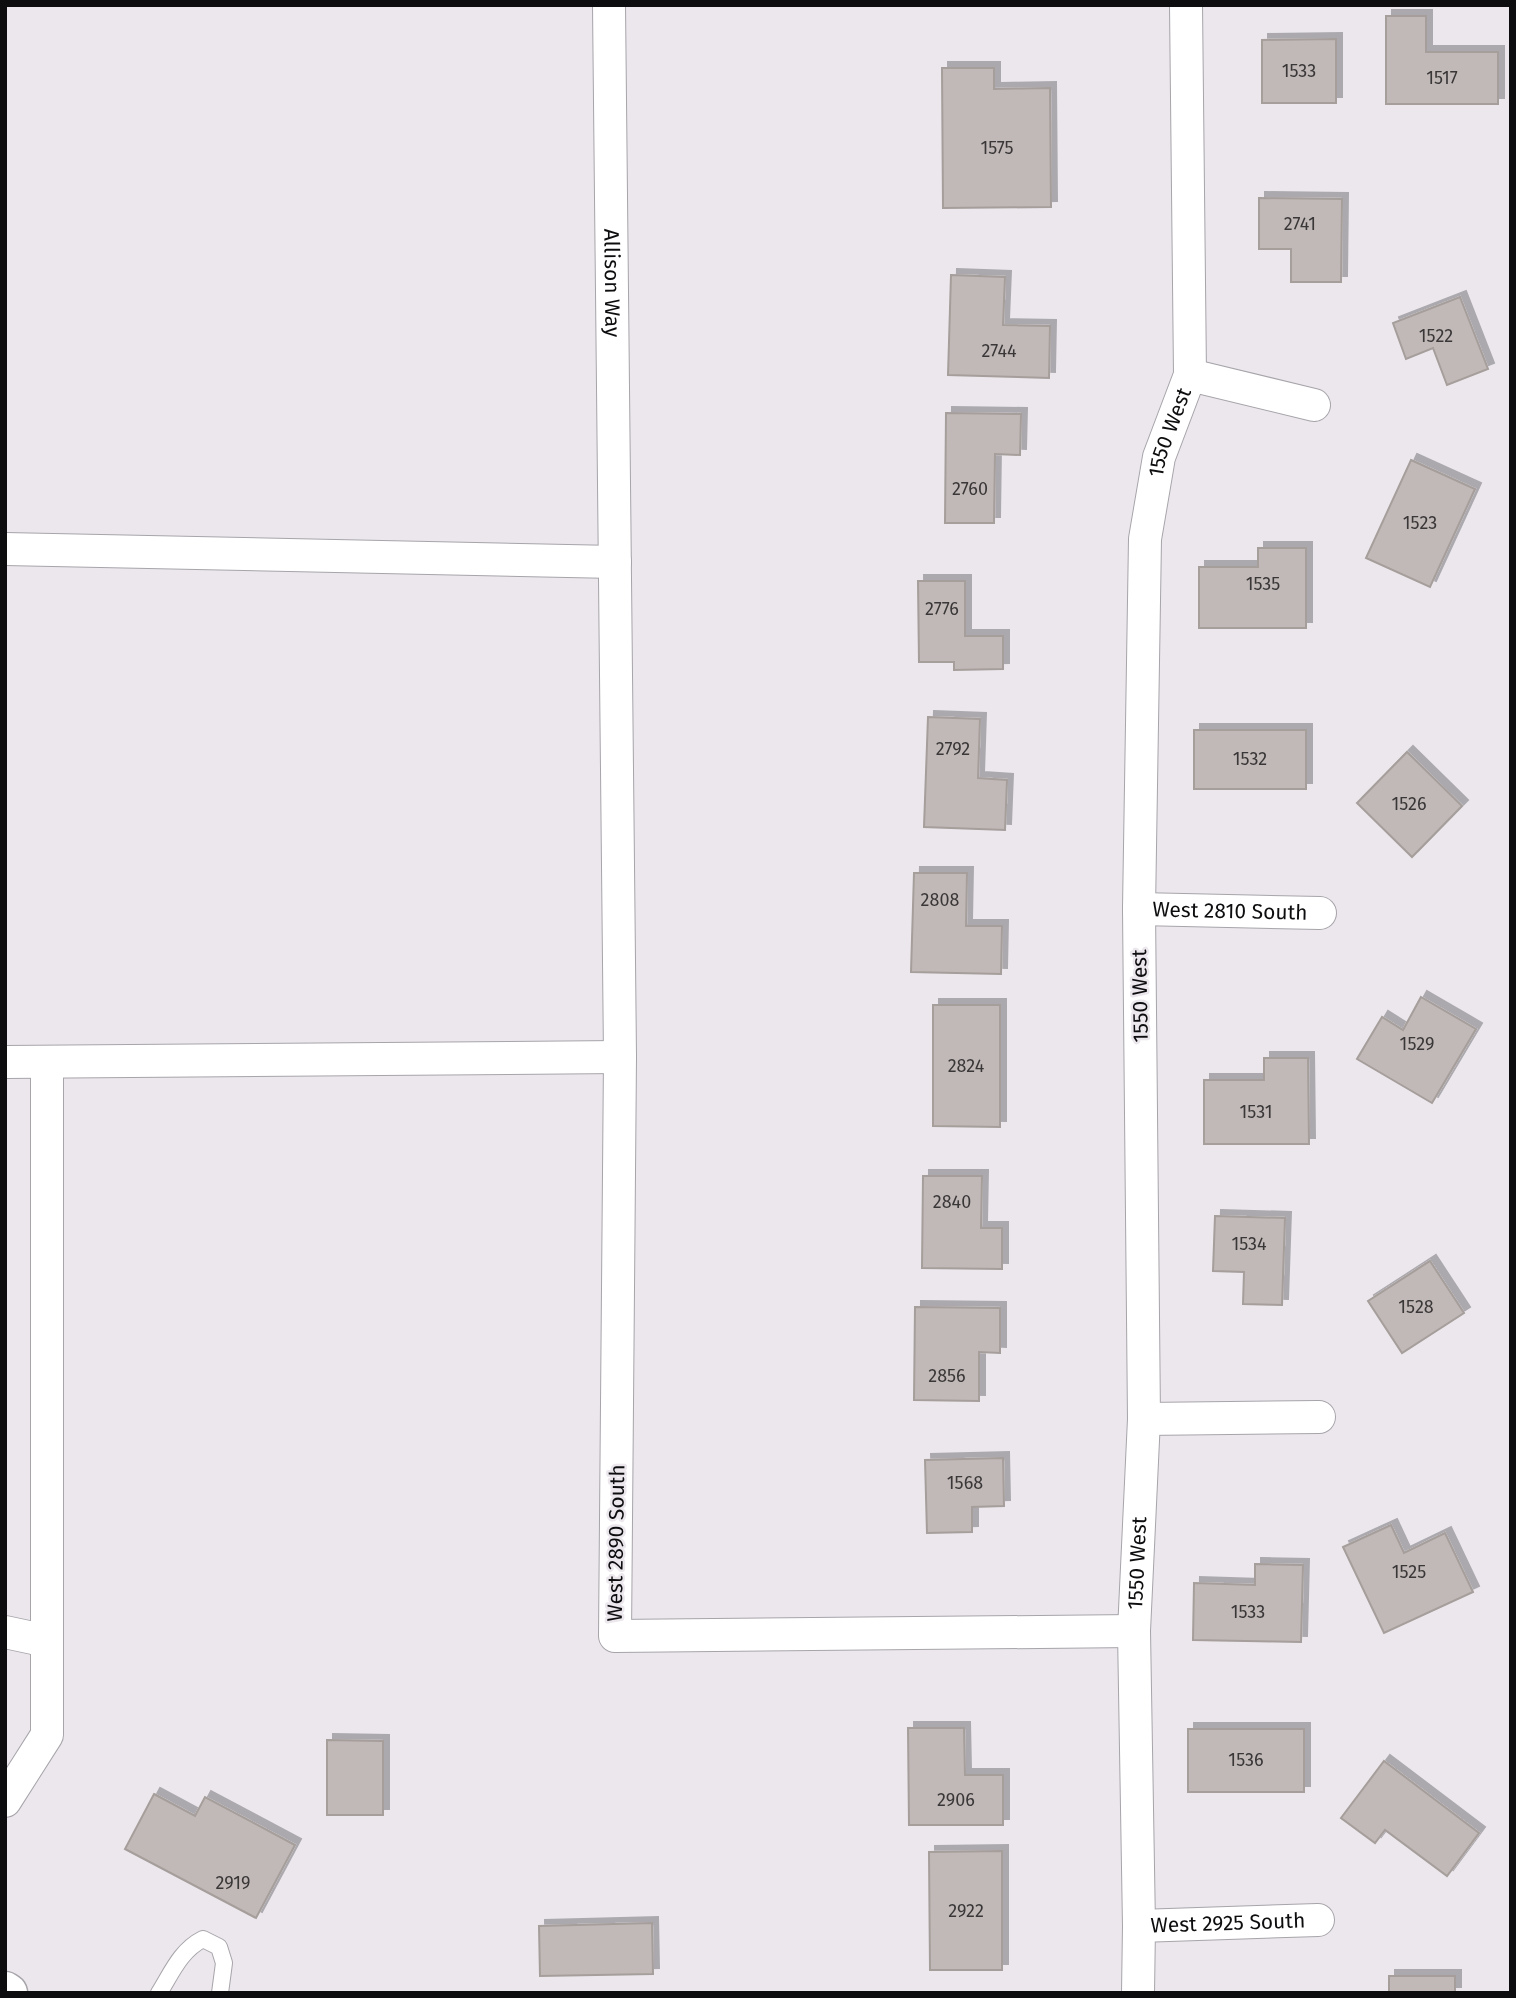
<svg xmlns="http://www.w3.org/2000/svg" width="1516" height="1998" font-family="'Fira Sans',sans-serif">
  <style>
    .building { fill: #c1b9b7; stroke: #a59e9b; stroke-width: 2; filter: url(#shadow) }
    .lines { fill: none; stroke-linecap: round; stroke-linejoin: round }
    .service-casing { stroke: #a7a4aa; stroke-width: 18 }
    .minor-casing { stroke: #a7a4aa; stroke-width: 34 }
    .secondary-casing { stroke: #a7a4aa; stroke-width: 41 }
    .service { stroke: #fff; stroke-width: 16 }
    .minor { stroke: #fff; stroke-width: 32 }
    .secondary { stroke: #fff; stroke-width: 38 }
    .labels { text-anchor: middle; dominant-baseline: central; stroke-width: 5; stroke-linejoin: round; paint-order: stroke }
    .number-label { font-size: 18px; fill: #3a3738 }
    .street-label { font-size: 21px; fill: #0d0c0e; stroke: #ebe7ed }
  </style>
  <defs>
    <filter id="shadow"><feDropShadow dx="6" dy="-6" stdDeviation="0" flood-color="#0004"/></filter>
  </defs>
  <rect width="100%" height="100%" fill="#ebe7ed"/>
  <g class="building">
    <polygon points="1386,16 1426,16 1426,52 1498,52 1498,104 1386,104"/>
    <polygon points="1336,39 1336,103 1262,103 1262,40"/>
    <polygon points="942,68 994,68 994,89 1050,88 1051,207 943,208"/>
    <polygon points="1259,198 1342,199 1341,282 1291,282 1291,249 1259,249"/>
    <polygon points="951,275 1005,277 1003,325 1050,326 1049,378 948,375"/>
    <polygon points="1460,297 1488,369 1447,385 1433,348 1406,359 1393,323"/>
    <polygon points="946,413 1021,414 1020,455 995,454 994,523 945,523"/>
    <polygon points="1411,460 1475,489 1430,587 1366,558"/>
    <polygon points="1258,548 1306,548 1306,628 1199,628 1199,567 1258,567"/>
    <polygon points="918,581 965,581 965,636 1003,636 1003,669 954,670 954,662 919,662"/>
    <polygon points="928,717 980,719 978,778 1007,780 1005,830 924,827"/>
    <rect x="1194" y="730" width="112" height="59"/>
    <polygon points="1407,752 1462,806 1412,857 1357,803"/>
    <polygon points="914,873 967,873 966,926 1002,926 1001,974 911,972"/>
    <polygon points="1421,997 1476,1029 1432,1103 1357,1059 1382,1017 1403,1030"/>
    <polygon points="933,1005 1000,1005 1000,1127 933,1126"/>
    <polygon points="1264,1058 1308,1058 1309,1144 1204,1144 1204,1080 1264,1080"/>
    <polygon points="923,1176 982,1176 981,1228 1002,1228 1002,1269 922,1268"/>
    <polygon points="1215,1216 1285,1218 1282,1305 1243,1304 1244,1272 1213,1271"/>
    <polygon points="1430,1261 1464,1313 1402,1353 1368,1301"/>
    <polygon points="915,1307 1000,1308 1000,1353 979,1352 979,1401 914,1400"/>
    <polygon points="1003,1458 1004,1506 972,1507 972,1532 927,1533 925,1460"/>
    <polygon points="1391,1525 1404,1553 1445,1533 1473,1592 1384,1633 1343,1547"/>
    <polygon points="1255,1564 1303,1565 1301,1642 1193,1640 1194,1583 1255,1585"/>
    <polygon points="908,1728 964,1728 965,1775 1003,1775 1003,1825 909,1825"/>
    <rect x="1188" y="1729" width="116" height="63"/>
    <polygon points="327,1740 383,1741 383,1815 327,1815"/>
    <polygon points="1384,1761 1479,1833 1447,1876 1385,1830 1375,1843 1341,1818"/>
    <polygon points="154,1794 195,1816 205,1797 295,1845 256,1918 125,1849"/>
    <polygon points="1002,1851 1002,1970 930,1970 929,1852"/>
    <polygon points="652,1923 653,1974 540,1976 539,1926"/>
    <rect x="1389" y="1976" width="66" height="17"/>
  </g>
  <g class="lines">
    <g class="service-casing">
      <path id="service" d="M159,1993C172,1972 181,1950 203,1939L219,1947L224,1963L220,1993"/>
    </g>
    <g class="minor-casing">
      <g id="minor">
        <path id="s1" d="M609,5L620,1057L615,1636L1134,1631"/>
        <polyline points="1190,375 1314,405"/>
        <polyline points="5,549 615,562"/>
        <path id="s2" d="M1139,909L1320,913"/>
        <polyline points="5,1062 620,1057"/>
        <polyline points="1144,1419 1319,1417"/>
        <polyline points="5,1632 47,1641"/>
        <polyline points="5,1801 47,1735 47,1062"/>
        <path id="s3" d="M1139,1926L1318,1920"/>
        <path id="s4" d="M1138,1993L1139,1926L1134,1631L1144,1419L1139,909L1145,539L1159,457L1190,375L1186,5"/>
      </g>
    </g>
    <g class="secondary-casing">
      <polyline id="secondary" points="5,1991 8,1993"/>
    </g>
    <use href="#service" class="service"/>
    <use href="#minor" class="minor"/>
    <use href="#secondary" class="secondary"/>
  </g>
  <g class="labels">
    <g class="number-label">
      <text x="1299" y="71">1533</text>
      <text x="1442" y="78">1517</text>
      <text x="997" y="148">1575</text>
      <text x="1300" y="224">2741</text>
      <text x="1436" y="336">1522</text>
      <text x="999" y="351">2744</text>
      <text x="970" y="489">2760</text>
      <text x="1420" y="523">1523</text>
      <text x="1263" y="584">1535</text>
      <text x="942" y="609">2776</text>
      <text x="953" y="749">2792</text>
      <text x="1250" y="759">1532</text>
      <text x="1409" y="804">1526</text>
      <text x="940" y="900">2808</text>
      <text x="1417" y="1044">1529</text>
      <text x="966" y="1066">2824</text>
      <text x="1256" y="1112">1531</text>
      <text x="952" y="1202">2840</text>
      <text x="1249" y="1244">1534</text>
      <text x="1416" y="1307">1528</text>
      <text x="947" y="1376">2856</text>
      <text x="965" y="1483">1568</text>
      <text x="1409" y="1572">1525</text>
      <text x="1248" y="1612">1533</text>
      <text x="1246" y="1760">1536</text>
      <text x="956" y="1800">2906</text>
      <text x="233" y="1883">2919</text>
      <text x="966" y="1911">2922</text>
    </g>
    <g class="street-label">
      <text stroke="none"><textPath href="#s1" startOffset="278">Allison Way</textPath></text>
      <text stroke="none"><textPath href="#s4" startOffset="1564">1550 West</textPath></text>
      <text stroke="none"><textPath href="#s2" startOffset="91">West 2810 South</textPath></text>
      <text transform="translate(1140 996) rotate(-91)">1550 West</text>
      <text transform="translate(616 1543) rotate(-89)">West 2890 South</text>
      <text stroke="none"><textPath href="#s4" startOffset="430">1550 West</textPath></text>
      <text stroke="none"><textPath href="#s3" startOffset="89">West 2925 South</textPath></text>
    </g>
  </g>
  <rect width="1516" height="1998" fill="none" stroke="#0d0c0e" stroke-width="14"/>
</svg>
